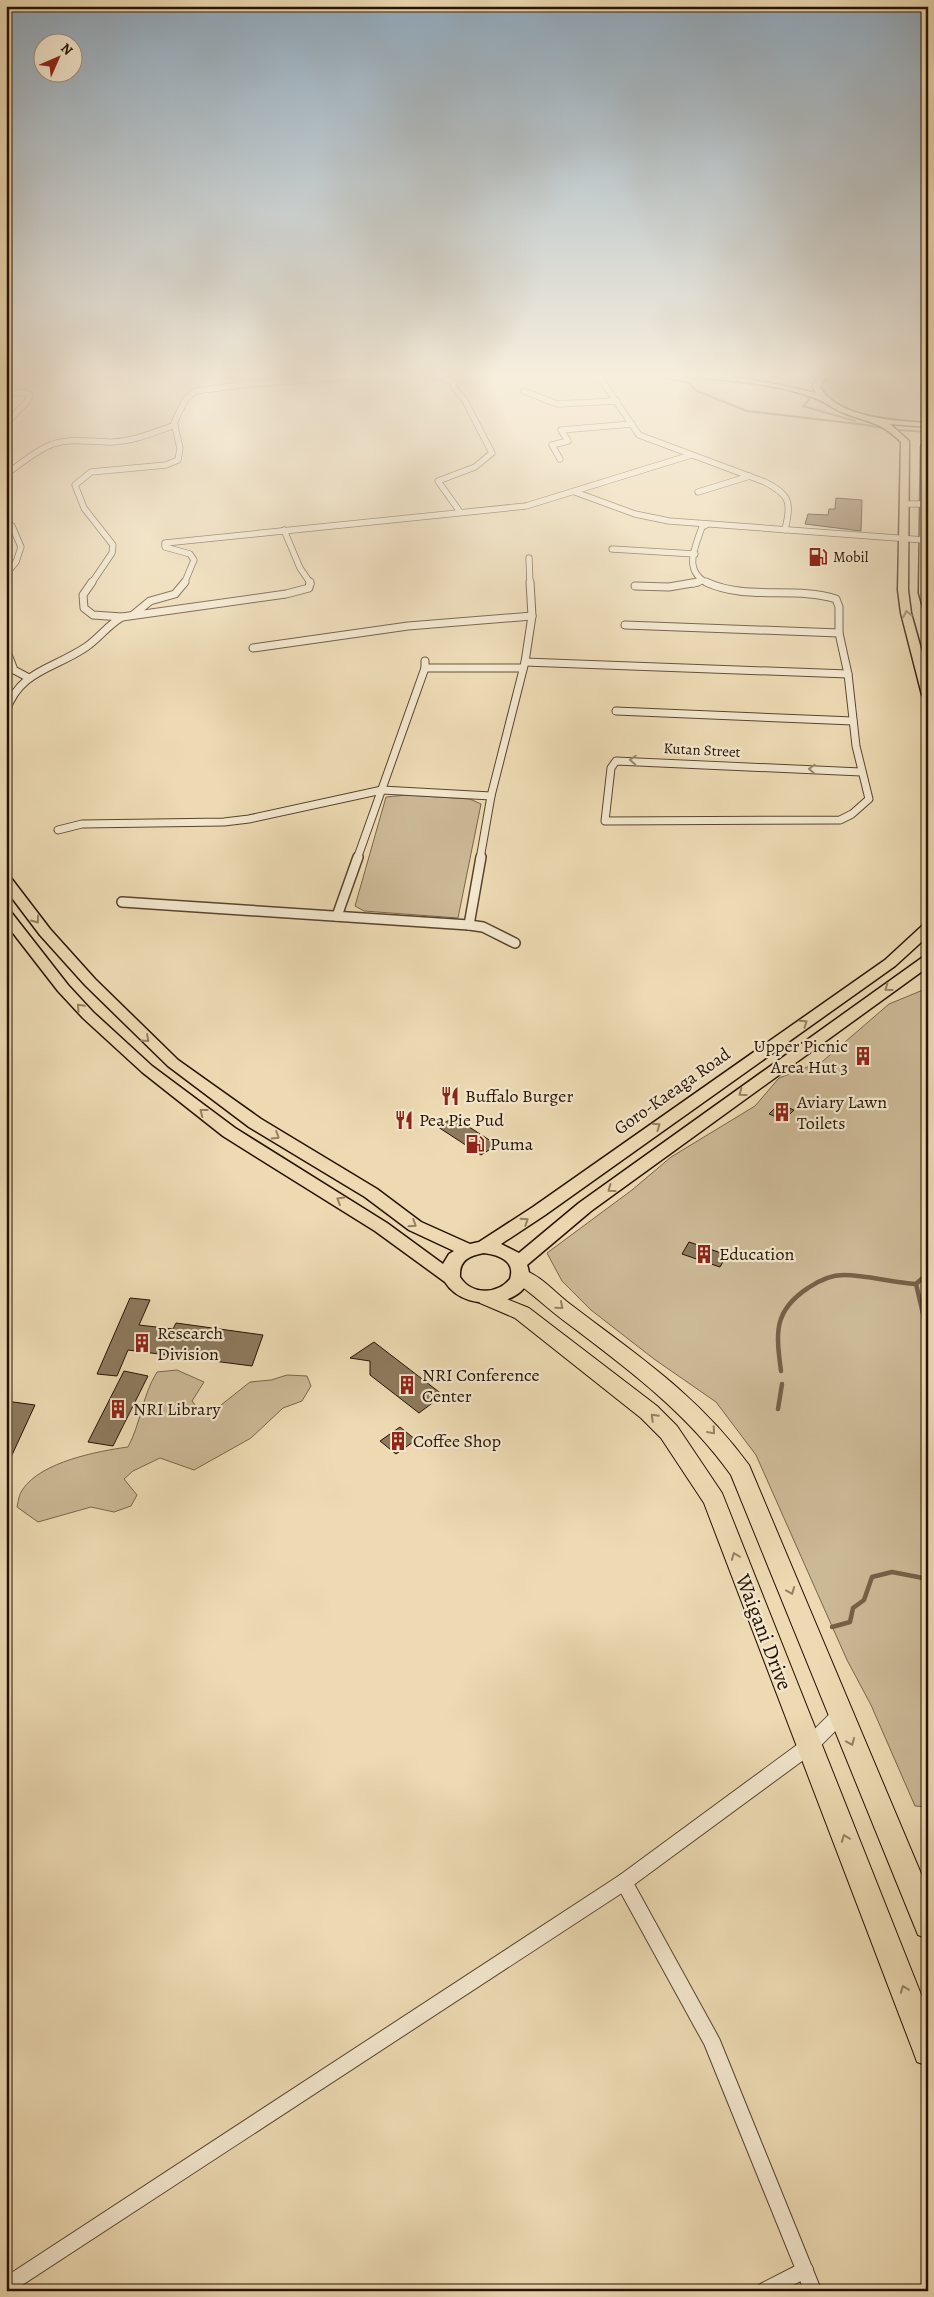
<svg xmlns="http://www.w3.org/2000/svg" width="934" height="2297" font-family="Alegreya,serif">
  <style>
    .green { fill: #cbb895; stroke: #78654c }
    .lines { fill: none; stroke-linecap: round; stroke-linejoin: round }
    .stream-far1 { stroke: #756148; stroke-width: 2 }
    .stream { stroke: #756148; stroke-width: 4.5 }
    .building { fill: #8d7a5e; stroke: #261202 }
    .street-far3-casing { stroke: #58442e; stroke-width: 7 }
    .street-far2-casing { stroke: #58442e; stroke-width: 9 }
    .street-far1-casing { stroke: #58442e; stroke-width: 12 }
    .street-casing { stroke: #58442e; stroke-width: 18 }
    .primary-casing { stroke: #261202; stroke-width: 3 }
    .highway-casing { stroke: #261202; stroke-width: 2 }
    .street-far3 { stroke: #f3e7ce; stroke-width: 5.5 }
    .street-far2 { stroke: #f3e7ce; stroke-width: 7 }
    .street-far1 { stroke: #f3e7ce; stroke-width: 9 }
    .street { stroke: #f3e7ce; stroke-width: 16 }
    .primary { fill: #eddab3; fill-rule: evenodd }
    .highway { fill: #eddab3; fill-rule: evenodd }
    .oneway { stroke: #938063 }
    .oneway2 { stroke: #978772 }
    .labels { text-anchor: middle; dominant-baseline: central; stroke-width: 4.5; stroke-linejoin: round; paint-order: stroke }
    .far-poi-label { font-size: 15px; fill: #261202; stroke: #f3e7ce; text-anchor: start }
    .far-street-label { font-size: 15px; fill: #261202; stroke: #f3e7ce }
    .poi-label { font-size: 18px; fill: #261202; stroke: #f3e7ce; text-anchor: start }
    .street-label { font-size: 18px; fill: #261202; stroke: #f3e7ce }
    .near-street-label { font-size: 21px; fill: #261202; stroke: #f3e7ce }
  </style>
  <rect width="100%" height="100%" fill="#eddab3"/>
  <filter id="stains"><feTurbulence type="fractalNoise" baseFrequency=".004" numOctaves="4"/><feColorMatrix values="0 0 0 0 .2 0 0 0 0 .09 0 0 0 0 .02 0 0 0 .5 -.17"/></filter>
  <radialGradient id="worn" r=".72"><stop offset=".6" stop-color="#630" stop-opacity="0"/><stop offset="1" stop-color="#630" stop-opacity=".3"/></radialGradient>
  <g class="green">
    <path d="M840,372H928V423C900,422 830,416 822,385L829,377Z"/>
    <polygon points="406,795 470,799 481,804 458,918 364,911 355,906 386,797"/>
    <polygon points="928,985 928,1807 915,1806 871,1705 847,1660 756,1455 716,1402 654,1359 591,1310 562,1281 547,1253 632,1190 671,1157 755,1106 779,1078 823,1061 889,1004 923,990"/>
    <path d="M177,1370L204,1382L192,1401L199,1410L216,1409L250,1382L271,1380L287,1375L307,1376L311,1386L302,1401L283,1408L251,1438L194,1470L160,1458L133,1471L124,1479L137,1495L131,1506L114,1512L91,1507L38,1522L17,1507C18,1502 19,1494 23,1489C41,1462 98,1451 128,1447C141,1423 142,1396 157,1372Z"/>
  </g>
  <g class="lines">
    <g class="stream-far1">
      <polyline points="624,372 688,382 697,391 747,411 867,425"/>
      <polyline points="808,397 809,400 803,406 855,421"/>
      <polyline points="866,425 889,429"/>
      <polyline points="898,430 928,432"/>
    </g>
    <g class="stream">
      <polyline points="928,1273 916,1284 928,1335"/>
      <path d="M781,1371C776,1333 773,1311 808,1288C818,1281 832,1275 844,1275C868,1275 892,1283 916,1284"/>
      <polyline points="778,1409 782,1384"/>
      <polyline points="832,1627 850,1622 853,1608 864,1600 872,1577 892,1572 923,1578 928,1577"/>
    </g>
  </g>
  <g class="building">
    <polygon points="836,498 862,500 861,531 805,524 808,514 828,515 829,509 835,509"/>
    <polygon points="779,1104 794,1110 784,1120 769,1114"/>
    <polygon points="454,1117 480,1134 497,1145 481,1155 438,1127"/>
    <polygon points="689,1242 727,1255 720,1267 682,1254"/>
    <polygon points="130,1298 150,1300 139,1325 173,1329 176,1323 263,1335 252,1366 128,1350 117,1376 97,1374"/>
    <polygon points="374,1342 443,1395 419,1413 370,1375 370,1361 350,1358"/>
    <polygon points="124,1371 148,1376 113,1446 88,1442"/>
    <polygon points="6,1401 35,1405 6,1468"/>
    <polygon points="400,1427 416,1440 396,1454 380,1441"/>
  </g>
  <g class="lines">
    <g class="street-far3-casing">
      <g id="street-far3">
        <path d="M596,372L639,435L765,482C791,496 791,502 785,530"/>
        <polyline points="524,391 557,404 617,401"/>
        <polyline points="6,392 27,393 30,395 27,402 6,423"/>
        <polyline points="560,459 552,445 568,441 561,430 632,424"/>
        <path d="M6,474C19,465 33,453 48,446C69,437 90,442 112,442C134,441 155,432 175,425"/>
        <polyline points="575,492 635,514 669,521 924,540"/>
        <polyline points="698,492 750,476"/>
        <polyline points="904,504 924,504"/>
        <polyline points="6,521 12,526 21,547 16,562 6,574"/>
        <path d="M706,525L702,527C695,548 682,571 709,584"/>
        <polyline points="284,530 300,568 311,584"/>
        <polyline points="612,549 695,554"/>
        <polyline points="529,558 530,584"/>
        <polyline points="91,584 112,553 113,545 84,508 75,485 91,472 166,465 178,460 180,448 174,423 185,400 195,391 249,384 401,373 428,374 453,382 454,388 464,399 492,453 475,467 438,481 460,512"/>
        <polyline points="184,584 194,560 190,554 165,547 165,543 526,506 691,455"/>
        <polyline points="694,584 702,581"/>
      </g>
    </g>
    <g class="street-far2-casing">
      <g id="street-far2">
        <polyline points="92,582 83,595 84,608 93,615 122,617"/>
        <path d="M706,582C746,601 795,586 836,599L839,607V633L848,674L856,746L869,799L852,814L840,820L605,821L611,768L616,761L861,772"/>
        <polyline points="635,586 669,587 698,582"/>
        <polyline points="133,615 150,601 175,594 185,582"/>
        <polyline points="625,625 839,633"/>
        <polyline points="253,648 408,626 532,616"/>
        <polyline points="6,649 14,670 29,678"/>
        <polyline points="525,662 848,674"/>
        <polyline points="425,668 523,668"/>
        <path d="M6,711C20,670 54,669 86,647C99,638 108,625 122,617L286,594L309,588L310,582"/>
        <polyline points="616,711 853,721"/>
        <polyline points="58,830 82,824 224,822 249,819 382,790 491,796"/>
        <polyline points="357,859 425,668 425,661"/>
        <polyline points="480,859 491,796 525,662 532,616 530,582"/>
      </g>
    </g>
    <g class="street-far1-casing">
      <g id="street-far1">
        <polyline points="122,902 469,925 483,927 515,943"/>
        <polyline points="337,916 358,857"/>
        <polyline points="469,925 481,857"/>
      </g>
    </g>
    <g class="street-casing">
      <g id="street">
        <polyline points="624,1882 712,2042 813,2291"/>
        <polyline points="6,2286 624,1882 809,1746 840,1715"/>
        <polyline points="764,2291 805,2270"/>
      </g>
    </g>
    <g class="primary-casing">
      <g id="primary">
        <path d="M655,372C709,372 763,380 816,393L812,387C818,376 822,372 835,372L824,379L820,387C837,418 896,421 928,423V427L890,424L909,441L908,590L911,613L928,674V698L922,695L901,613L898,590L901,442C880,421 869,423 844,413C834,410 826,402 817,399C768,380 711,380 659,374Z"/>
        <polygon points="925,439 928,439 928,610 923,607 919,593 921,447"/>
        <path d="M6,877L11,878L50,929L95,979L178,1060L261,1119L377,1189L421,1222L470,1244L479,1242L533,1207L885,960L923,925L928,924V936L895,966L545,1215L501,1244L519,1253L579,1203L923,957L928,956V967L591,1211L527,1265C542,1302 468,1319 445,1282L375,1231L223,1136L142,1072L83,1018L58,991L6,924V911L11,912L68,985L93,1012L152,1066L235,1128L387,1223L443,1264L449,1254L454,1251L409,1230L365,1197L249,1127L168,1066L85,985L40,935L6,890ZM484,1253C499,1255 516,1261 510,1279C497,1295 471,1295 460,1277C459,1260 469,1256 484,1253Z"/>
      </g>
    </g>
    <g class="highway-casing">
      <g id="highway">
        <path d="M521,1269C541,1275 554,1292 570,1304C638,1356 698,1395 749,1465L928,1890V1939L918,1935L731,1475C687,1413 628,1369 567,1323C549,1310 533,1294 514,1281L511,1276L514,1271Z"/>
        <polygon points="487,1291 529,1308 657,1406 677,1426 722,1493 928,2012 928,2066 917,2062 913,2051 704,1503 661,1438 641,1418 515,1318 480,1303 477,1298 480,1293"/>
      </g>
    </g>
    <use href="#street-far3" class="street-far3"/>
    <use href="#street-far2" class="street-far2"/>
    <use href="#street-far1" class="street-far1"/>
    <use href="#street" class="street"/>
    <use href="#primary" class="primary"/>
    <use href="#highway" class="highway"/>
  </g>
  <defs><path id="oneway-chevron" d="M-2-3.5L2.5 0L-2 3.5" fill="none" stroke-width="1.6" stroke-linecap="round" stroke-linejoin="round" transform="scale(1.25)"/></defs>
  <g class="oneway">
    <use href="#oneway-chevron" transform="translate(907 614) rotate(-101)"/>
    <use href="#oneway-chevron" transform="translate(36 920) rotate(54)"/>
    <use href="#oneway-chevron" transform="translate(888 988) rotate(144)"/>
    <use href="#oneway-chevron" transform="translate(80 1007) rotate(-133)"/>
    <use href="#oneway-chevron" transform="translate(804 1023) rotate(-35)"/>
    <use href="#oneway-chevron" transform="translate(146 1039) rotate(42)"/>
    <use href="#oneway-chevron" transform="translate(742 1093) rotate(144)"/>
    <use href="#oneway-chevron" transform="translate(203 1112) rotate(-142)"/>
    <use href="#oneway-chevron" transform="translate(657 1126) rotate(-35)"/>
    <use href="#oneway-chevron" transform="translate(276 1136) rotate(32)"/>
    <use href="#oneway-chevron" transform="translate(611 1189) rotate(144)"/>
    <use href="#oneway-chevron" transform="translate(340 1200) rotate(-149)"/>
    <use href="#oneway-chevron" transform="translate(525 1221) rotate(-33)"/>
    <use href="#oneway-chevron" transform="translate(413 1224) rotate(33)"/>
    <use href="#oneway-chevron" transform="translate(560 1306) rotate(41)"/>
    <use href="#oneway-chevron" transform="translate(654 1417) rotate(-135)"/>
    <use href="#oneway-chevron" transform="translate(712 1431) rotate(49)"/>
    <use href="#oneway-chevron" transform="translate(735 1556) rotate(-111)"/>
    <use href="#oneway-chevron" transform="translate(791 1591) rotate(68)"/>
    <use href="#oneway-chevron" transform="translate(851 1742) rotate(67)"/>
    <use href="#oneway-chevron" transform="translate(845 1838) rotate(-111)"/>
    <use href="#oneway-chevron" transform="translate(904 1989) rotate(-111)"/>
  </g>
  <g class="oneway2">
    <use href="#oneway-chevron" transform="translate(633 760) rotate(-177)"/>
    <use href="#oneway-chevron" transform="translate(812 769) rotate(-177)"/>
  </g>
  <linearGradient id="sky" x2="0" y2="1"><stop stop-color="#8fa8bb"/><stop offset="0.54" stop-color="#f7eedd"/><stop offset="1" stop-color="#f7eedd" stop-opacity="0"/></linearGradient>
  <rect width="934" height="694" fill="url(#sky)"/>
  <defs>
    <g id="fuel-bare" transform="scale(1.5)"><path d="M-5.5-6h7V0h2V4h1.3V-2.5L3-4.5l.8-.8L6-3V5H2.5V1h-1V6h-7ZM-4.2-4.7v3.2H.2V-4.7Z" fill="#8f2418" stroke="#f3e7ce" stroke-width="2.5" paint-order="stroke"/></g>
    <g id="building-bare" transform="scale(1.5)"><path d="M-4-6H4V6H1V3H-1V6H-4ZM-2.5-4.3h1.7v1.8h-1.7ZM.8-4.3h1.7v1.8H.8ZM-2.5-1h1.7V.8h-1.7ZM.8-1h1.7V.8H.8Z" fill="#8f2418" stroke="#f3e7ce" stroke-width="2.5" paint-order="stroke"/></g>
    <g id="restaurant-bare" transform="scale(1.5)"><path d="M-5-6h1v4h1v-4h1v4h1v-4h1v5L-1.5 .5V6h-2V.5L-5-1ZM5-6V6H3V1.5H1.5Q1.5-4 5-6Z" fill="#8f2418" stroke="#f3e7ce" stroke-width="2.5" paint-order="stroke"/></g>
  </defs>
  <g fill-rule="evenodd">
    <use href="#fuel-bare" x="818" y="557"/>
    <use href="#building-bare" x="863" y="1056"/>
    <use href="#restaurant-bare" x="450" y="1096"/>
    <use href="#building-bare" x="782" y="1112"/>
    <use href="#restaurant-bare" x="404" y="1120"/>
    <use href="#fuel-bare" x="475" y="1144"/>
    <use href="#building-bare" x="704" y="1254"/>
    <use href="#building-bare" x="142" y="1343"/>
    <use href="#building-bare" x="407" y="1385"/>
    <use href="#building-bare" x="118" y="1409"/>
    <use href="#building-bare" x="398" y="1441"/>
  </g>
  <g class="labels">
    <g class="far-poi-label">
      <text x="833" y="557">Mobil</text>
    </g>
    <g class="far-street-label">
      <text transform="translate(702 750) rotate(3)">Kutan Street</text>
    </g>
    <g class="poi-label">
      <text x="848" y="1046" text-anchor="end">Upper Picnic<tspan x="848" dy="21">Area Hut 3</tspan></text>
      <text x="465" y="1096">Buffalo Burger</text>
      <text x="797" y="1102">Aviary Lawn<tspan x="797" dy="21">Toilets</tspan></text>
      <text x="419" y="1120">Pea Pie Pud</text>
      <text x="490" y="1144">Puma</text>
      <text x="719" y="1254">Education</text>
      <text x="157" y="1333">Research<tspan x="157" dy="21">Division</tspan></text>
      <text x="422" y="1375">NRI Conference<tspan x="422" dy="21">Center</tspan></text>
      <text x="133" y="1409">NRI Library</text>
      <text x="413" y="1441">Coffee Shop</text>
    </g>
    <g class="street-label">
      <text transform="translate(672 1091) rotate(-35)">Goro-Kaeaga Road</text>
    </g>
    <g class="near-street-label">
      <text transform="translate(764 1632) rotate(69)">Waigani Drive</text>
    </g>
  </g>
  <rect width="934" height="2297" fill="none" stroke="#eddab3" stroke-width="25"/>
  <rect x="8" y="8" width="919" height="2282" fill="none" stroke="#261202" stroke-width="2.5"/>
  <rect x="12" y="12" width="909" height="2272" fill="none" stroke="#261202"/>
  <g transform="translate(58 58) rotate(45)"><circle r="24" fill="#f3e7ce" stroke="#a1927c"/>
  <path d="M0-4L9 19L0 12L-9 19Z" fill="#8f2418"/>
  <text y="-8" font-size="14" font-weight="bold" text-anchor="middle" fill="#261202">N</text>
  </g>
  <rect width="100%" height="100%" filter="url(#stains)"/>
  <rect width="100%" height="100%" fill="url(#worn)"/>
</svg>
